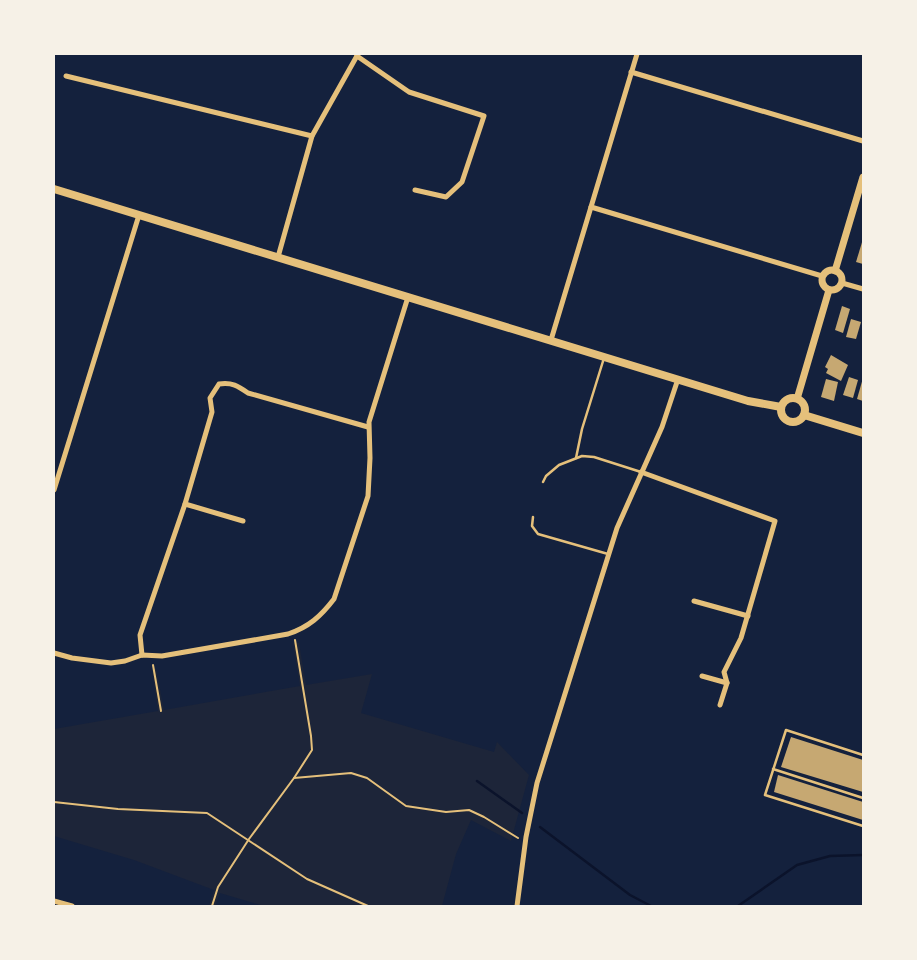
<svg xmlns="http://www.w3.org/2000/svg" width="917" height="960" font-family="'Work Sans',sans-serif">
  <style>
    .green { fill: #1d2539 }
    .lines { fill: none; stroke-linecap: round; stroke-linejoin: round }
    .stream { stroke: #0b132b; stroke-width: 2.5 }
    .building { fill: #c6a872 }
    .path { stroke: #e5c07b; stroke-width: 2 }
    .service { stroke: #e5c07b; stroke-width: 2.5 }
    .minor { stroke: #e5c07b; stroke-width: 5 }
    .tertiary { stroke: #e5c07b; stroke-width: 7 }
    .secondary { stroke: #e5c07b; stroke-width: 8 }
  </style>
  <rect width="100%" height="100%" fill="#14213d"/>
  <polygon class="green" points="293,643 299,643 306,685 372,674 361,713 494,752 497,742 529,775 511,841 471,820 456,854 442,906 264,906 220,893 215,906 209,906 214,890 134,860 54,836 54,729 158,711 152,669 156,669 164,710 300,686"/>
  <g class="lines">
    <g class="stream">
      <polyline points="477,781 522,813"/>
      <polyline points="540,827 630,895 651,906"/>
      <polyline points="738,906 797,865 830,856 863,855"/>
    </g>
  </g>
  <g class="building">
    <polygon points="863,239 863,264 856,262"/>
    <polygon points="842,306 850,309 843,333 835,330"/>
    <polygon points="851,319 861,322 856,339 846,337"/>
    <polygon points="831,355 848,365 841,381 826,373 828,369 825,367"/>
    <polygon points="849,377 858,380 853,398 843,395"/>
    <polygon points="863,378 863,401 857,399"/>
    <polygon points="826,379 838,382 834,401 821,397"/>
    <polygon points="791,737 863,760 863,792 781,767"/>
    <polygon points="778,775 863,802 863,820 774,792"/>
  </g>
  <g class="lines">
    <g class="path">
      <polyline points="153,665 161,711"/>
      <polyline points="294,778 351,773 367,778 406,806 446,812 469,810 484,817 518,838"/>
      <polyline points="54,802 118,809 207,813 307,879 368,906"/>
      <polyline points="212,906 218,887 249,839 294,778 312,750 311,736 295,640"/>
    </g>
    <g class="service">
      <polyline points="576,458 582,429 604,358"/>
      <polyline points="543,482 546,476 559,465 582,456 594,457 641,472"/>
      <polyline points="533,517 532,526 538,534 608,554"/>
      <polyline points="863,755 786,730 765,795 863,826"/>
      <polyline points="773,769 863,798"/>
    </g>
    <g class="minor">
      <polyline points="357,56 409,92 484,116 462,182 446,197 415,190"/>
      <polyline points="631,72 863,141"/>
      <polyline points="66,76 312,136"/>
      <polyline points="591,207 822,276"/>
      <polyline points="278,257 312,136 358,54"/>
      <polyline points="842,283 863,289"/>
      <polyline points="551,340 637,54"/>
      <polyline points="641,472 775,521 741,638 724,672 727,683 720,705"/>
      <polyline points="54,490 139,215"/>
      <polyline points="185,504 243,521"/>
      <polyline points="694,601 748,616"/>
      <path d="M54,653L72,658L111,663L125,661L142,655L162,656L288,634C309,627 321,616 334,599L368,496L370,458L369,422L408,297"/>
      <path d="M142,655L140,635L185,504L212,412L210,398L219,384C232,382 238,386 248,393L368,427"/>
      <polyline points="702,676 727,683"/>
      <polyline points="54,901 72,906"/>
      <polyline points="517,906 526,837 537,783 617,528 662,427 678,379"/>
    </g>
    <g class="tertiary">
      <circle cx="832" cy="280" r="10"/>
      <polyline points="835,271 863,177"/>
      <polyline points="797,399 829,290"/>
    </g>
    <g class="secondary">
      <polyline points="54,189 748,401 781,407"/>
      <circle cx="793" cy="410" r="12"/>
      <polyline points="804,415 863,433"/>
    </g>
  </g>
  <rect width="917" height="960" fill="none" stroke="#f6f1e7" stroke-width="110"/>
</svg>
